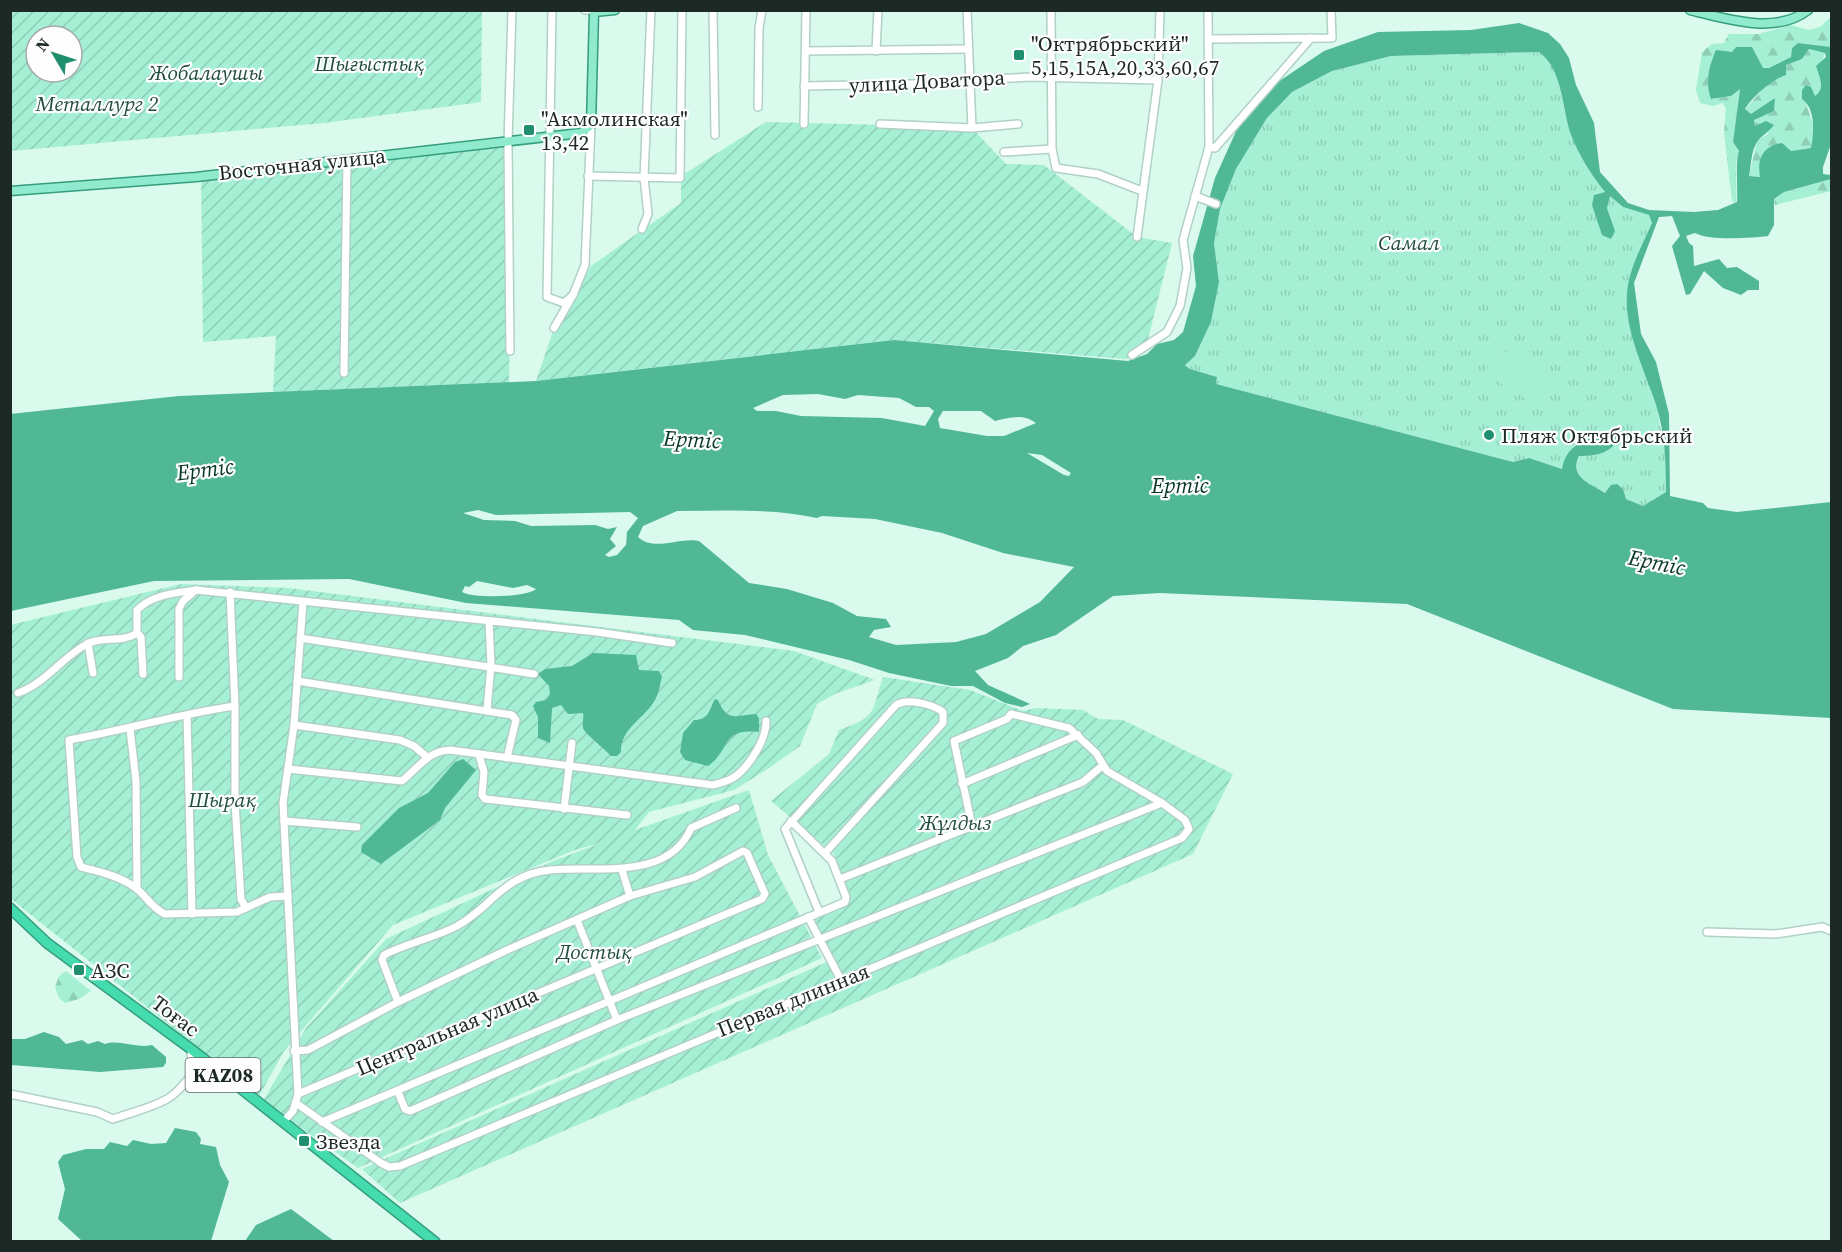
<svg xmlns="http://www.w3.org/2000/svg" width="1842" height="1252" font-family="'Source Serif 4',serif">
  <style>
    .forest { fill: url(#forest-firs) }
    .park { fill: url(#park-tufts) }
    .garden { fill: url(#garden-furrows); fill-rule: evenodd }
    .pitch { fill: #a5f0d4 }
    .water { fill: #51b896; fill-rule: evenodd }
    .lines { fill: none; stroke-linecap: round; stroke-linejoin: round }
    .minor-casing { stroke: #b1d1c4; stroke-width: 10 }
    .major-casing { stroke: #369d7e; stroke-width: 11 }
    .highway-casing { stroke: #369d7e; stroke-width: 12 }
    .minor { stroke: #fff; stroke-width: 7 }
    .major { stroke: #8feace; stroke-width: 8 }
    .highway { stroke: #44dcae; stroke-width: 9 }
    .poi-dot { fill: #1f8f6f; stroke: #fefefe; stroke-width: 2 }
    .labels { text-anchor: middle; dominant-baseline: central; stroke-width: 4.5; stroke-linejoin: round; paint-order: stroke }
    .shield { fill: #fefefe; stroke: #606965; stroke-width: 1.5 }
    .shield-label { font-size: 20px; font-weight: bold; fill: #1d2924 }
    .poi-label { font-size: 21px; fill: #1d2924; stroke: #fefefe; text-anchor: start }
    .park-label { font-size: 21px; font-style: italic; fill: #224e3f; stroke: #fefefe }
    .street-label { font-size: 21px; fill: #1d2924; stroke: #fefefe }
    .water-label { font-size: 22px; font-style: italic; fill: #073729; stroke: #fefefe }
  </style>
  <defs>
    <pattern id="forest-firs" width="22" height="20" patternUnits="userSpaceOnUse" patternTransform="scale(1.5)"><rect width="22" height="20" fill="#a5f0d4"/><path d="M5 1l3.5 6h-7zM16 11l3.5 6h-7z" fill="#8eceb6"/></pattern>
    <pattern id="park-tufts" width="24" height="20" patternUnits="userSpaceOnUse" patternTransform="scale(1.5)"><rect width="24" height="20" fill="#a5f0d4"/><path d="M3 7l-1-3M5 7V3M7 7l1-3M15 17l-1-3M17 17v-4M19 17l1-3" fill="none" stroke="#8eceb6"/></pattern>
    <pattern id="garden-furrows" width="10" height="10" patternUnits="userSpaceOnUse" patternTransform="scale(1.5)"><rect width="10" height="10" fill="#a5f0d4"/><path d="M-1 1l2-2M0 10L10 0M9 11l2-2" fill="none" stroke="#8eceb6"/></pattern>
  </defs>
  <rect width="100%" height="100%" fill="#d9faed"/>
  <g class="forest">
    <path d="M1830,11H1831V47L1798,43L1792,48L1791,57L1769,68L1763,69L1758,61L1711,99L1731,96L1740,88L1733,142L1739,151C1733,166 1738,186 1736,203L1732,201L1724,133L1726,109L1723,103L1713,106L1700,103L1696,90L1702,52L1712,44L1724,43L1729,34H1758L1791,25L1809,30L1820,27L1831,17Z"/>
    <polygon points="1809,49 1825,53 1818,72 1822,78 1819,93 1816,97 1802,90 1815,131 1811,148 1791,151 1785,147 1759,169 1761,177 1749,176 1757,141 1769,133 1755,126 1753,120 1774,111 1775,98 1751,115 1745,109 1785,65 1802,59"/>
    <polygon points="1831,179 1831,191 1775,205 1774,199 1784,192"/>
    <polygon points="66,971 91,991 79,999 65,1003 59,998 55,987 59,976"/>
  </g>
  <path class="park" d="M1539,52C1564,69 1561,111 1572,137C1581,157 1591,176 1605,192L1594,195L1615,231L1607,208L1610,195L1623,207L1649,215L1652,223L1631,273L1633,336L1657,408L1666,459V492L1643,506L1626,499L1623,489L1605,493C1589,483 1569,477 1580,455C1597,456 1611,452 1621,436L1620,431L1574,445L1562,469L1529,458L1513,462L1215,384L1217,377L1190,369L1185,364L1195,356L1211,322L1219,282L1214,242L1220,209L1236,169L1267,118L1292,92L1332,71L1391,56Z"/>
  <g class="garden">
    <path d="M11,10L482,11L481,102L324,123L11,151ZM36,36H72V72H36Z"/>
    <polygon points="766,122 971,127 1006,164 1044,165 1137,237 1172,243 1145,351 1125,359 893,340 536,381 553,331 591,266 681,203 681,176"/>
    <polygon points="513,145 509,382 273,392 276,336 203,342 201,171"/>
    <polygon points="181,584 288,588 794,651 875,680 837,693 817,704 800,746 769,768 734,790 649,812 635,830 749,790 768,855 822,958 358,1168 263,1101 306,1028 386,939 553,861 601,843 575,850 393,925 284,1051 259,1096 11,899 10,625"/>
    <path d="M883,677L970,690L1023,711L1036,708L1083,710L1098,719L1123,720L1233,774L1193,854L400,1203L362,1169L829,961L808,917L850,899L834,854L771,801L829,754L839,730C878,716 871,713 883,677Z"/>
  </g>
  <polygon class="pitch" points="1499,348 1550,379 1535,404 1484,373"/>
  <g class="water">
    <path d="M1519,23L1548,33L1560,44L1569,58L1576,85L1594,123L1600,172L1628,203L1649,210L1694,212L1718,210L1737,202C1738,187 1735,162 1739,151L1733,142L1740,89L1731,96L1711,99C1705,82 1709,66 1716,50L1732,52L1736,47H1752L1763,68H1769L1791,57L1792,48L1798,43L1831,47V144L1823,167V174L1831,175V179L1784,192L1774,199V225L1768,236C1752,238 1709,241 1695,233L1686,236L1689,243L1693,246L1694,266L1719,259L1727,268L1737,267L1759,281V290H1748L1741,295L1723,288L1704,271L1690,294L1686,295L1672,246L1680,236L1672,216L1659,217L1634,283L1641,334L1656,362L1669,414L1670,496L1703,503L1708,508L1737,512L1831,502V718L1673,709L1407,604L1160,593L1113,596L1056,635L1023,646L1008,658L975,671L988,685L1030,704L1022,707L1005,703L973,686H951L889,673L849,660L745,635L693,630L679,620L466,603L349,579L154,581L11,611L10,414L179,396L536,381L894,340L1128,361L1147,354L1157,344L1174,340L1183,332L1196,286L1193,256L1215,178L1238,127L1278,82L1324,51L1378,32L1471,30ZM1809,49L1825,53L1826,57L1816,66C1819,76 1826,88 1815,96L1811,87L1806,85L1802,90V99C1816,109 1814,133 1811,148L1791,151L1782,143C1762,146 1757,160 1760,177L1749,176C1751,166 1751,151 1757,142C1761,136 1769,132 1774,125L1766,121L1755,126L1754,120L1774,111L1775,98L1751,114L1745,109C1752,97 1773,79 1786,75V65L1802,59ZM1539,52C1563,69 1562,109 1571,135C1579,155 1591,175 1605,192L1594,195L1592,205L1602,235L1611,239L1615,231L1607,208L1610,196L1623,207L1649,215L1652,223C1642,246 1629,268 1627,293C1624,331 1645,370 1656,405C1665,433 1666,463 1666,492L1643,506L1626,499L1623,489L1617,484L1611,485L1605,493C1589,483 1569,477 1579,456C1598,456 1611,453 1621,436L1620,430C1594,438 1567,439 1562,469L1529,458L1513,462L1216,384L1217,377L1190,369L1185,365L1195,356L1211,322L1219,282L1214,243L1220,209L1236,169L1267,118L1292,92L1332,71L1391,56ZM818,394L845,399L858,395L899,398L916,407H929L934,411L925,426L882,418L801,416L776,411H757L753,408L783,395ZM943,411H981L995,421C1010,418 1022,413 1036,423L1004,436H987L940,428L938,419ZM1027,453L1042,455L1071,473L1069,476L1064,475ZM478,510L496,515L630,512L638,518L627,532L626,545L617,555L609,557L605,555L616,546L610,539L617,527L608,529L595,525L531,526L515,521L484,520L463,513ZM677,511C724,511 771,508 817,518L822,516L875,519L942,533L1003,553L1074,567L1040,602L986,634L956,642L896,645L869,637L874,630L891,627L886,619L857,616L833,603L787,589L749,583L699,541C680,537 654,552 638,537L643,526ZM477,581L513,588L527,585L536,589C528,597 475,599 462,592L465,586L469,587Z"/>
    <path d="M593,653L636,655L639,670L659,671L662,677C660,684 659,693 655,700C645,718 620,729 621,752L617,756H611C605,749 584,733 583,728C582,724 584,718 583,713L568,714L561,705L552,708L550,743L538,738V717L533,706L536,702L546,700L550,695L549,686L538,674L545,669L572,666Z"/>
    <path d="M715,699L718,700C727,723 737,715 756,714L759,718V732C720,728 732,749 708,766L685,760L680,752L683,733L694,720C709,720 709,710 715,699Z"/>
    <polygon points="463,759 476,770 445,808 440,820 381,864 361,852 362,845 399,808 428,793 455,762"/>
    <path d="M44,1032L59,1037L66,1044L82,1040L88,1044L98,1041L105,1044C120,1039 136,1049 152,1045L166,1057V1063L163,1067L100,1072L11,1065V1039H25Z"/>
    <polygon points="175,1128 196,1132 201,1139 200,1144 216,1147 220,1165 229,1182 211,1241 82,1241 58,1219 65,1189 58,1162 63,1155 86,1149 104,1149 110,1142 127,1146 133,1140 151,1144 166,1143"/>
    <polygon points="291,1209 334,1241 245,1241 256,1225"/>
  </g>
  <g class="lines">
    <g class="minor-casing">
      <g id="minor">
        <polyline points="552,10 547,297 564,303 573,295"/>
        <polyline points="585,10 594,10"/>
        <polyline points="713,10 715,135"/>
        <polyline points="967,10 972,128"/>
        <polyline points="1051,10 1052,149"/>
        <polyline points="1208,39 1332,38 1331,10"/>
        <polyline points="806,51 968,49"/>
        <polyline points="876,51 878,10"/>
        <polyline points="804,86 968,83 970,80 1031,77 1158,80"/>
        <polyline points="758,107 759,28 762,10"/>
        <polyline points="804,124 806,10"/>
        <polyline points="880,124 972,128 1018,124"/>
        <polyline points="1209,147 1215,148 1311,38"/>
        <polyline points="1004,152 1052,149 1056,168 1098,174 1142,191"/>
        <polyline points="588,176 680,178 682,10"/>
        <polyline points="1195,196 1216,204"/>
        <polyline points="642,229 648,214 644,178 651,10"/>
        <polyline points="1137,237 1158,80 1160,10"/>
        <polyline points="554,328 573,295 585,265 591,125"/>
        <polyline points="510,351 508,142 512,10"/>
        <polyline points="1132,355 1167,332 1180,306 1187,268 1183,240 1209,147 1208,10"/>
        <polyline points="344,373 347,159"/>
        <polyline points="230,592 235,706 235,802 241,899 246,908"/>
        <polyline points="137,633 141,637 143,674"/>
        <polyline points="300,638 534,674"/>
        <polyline points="88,643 93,673"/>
        <polyline points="179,677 179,609 183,601 196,590"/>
        <polyline points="297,681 512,715 516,720 507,758"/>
        <path d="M18,693C46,683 61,658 87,644C101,636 123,643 137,633V610C153,594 176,593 196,590L597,632L672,643"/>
        <path d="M235,706C179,714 125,730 69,740L77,857L81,867C101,872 119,876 136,888C146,896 152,908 165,914L237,912L270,897L288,896"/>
        <polyline points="487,710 491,665 489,621"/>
        <polyline points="187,716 192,914"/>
        <polyline points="294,725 400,740 414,746 427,757"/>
        <polyline points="130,729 136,781 137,889"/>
        <polyline points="479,755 484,772 482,795 485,799 627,815"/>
        <path d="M288,769L402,781C418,768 428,751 450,750L713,785C720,783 730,781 736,776C750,765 767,738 766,721"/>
        <polyline points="962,784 1078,735"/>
        <polyline points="564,809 572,743"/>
        <polyline points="284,821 357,827"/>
        <polyline points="622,870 630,896"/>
        <polyline points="840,879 1083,782 1102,766"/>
        <path d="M819,912L785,829L896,705C908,698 932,704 943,712V723L825,853"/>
        <polyline points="808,917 841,980"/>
        <polyline points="577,920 617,1020"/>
        <polyline points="1707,932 1776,934 1822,927 1832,931"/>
        <path d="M398,1002L382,960L384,955C407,943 434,938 457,926C493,906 503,875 550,870C596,865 668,882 691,828L736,808"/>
        <polyline points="191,1050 192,1073"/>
        <polyline points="294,1051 308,1050 398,1002 507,950 630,896 695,877 743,851 747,853 765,894 762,899 298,1094"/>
        <polyline points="398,1092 405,1109 410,1111 617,1020 1162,803"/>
        <path d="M10,1094L97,1112L113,1119C130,1113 151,1108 167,1099C191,1085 182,1070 217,1070"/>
        <polyline points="296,1103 381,1163 389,1167 400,1166 1182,838 1189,829 1185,820 1162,803 1107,771 1096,753 1069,728 1011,714 1007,719 954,741 972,826"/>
        <polyline points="283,1122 293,1111 298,1094 283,803 294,725 303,602"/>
        <polyline points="322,1122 845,902 846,897 832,861 791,821"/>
      </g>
    </g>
    <g class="major-casing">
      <g id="major">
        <path d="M1690,10C1726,19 1776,35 1808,10"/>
        <polyline points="10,191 196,177 581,133 591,125 594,12 615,10"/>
      </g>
    </g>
    <g class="highway-casing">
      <polyline id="highway" points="10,908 47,943 191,1049 435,1242"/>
    </g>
    <use href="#minor" class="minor"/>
    <use href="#major" class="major"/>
    <use href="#highway" class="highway"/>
  </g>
  <g class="poi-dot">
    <rect x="1013" y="49" width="12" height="12" rx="3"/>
    <rect x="523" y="124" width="12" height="12" rx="3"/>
    <circle cx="1489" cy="435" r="6"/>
    <rect x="73" y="964" width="12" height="12" rx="3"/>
    <rect x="298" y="1135" width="12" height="12" rx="3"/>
  </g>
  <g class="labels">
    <rect class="shield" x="185.5" y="1058" width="75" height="34" rx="4.5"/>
    <g class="shield-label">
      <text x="223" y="1075">KAZ08</text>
    </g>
    <g class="poi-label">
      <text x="1031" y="43">"Октрябрьский"<tspan x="1031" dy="24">5,15,15А,20,33,60,67</tspan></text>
      <text x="541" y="118">"Акмолинская"<tspan x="541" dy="24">13,42</tspan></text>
      <text x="1501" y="435">Пляж Октябрьский</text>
      <text x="91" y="970">АЗС</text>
      <text x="316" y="1141">Звезда</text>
    </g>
    <g class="park-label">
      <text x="369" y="63">Шығыстық</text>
      <text x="206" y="72">Жобалаушы</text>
      <text x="97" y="103">Металлург 2</text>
      <text x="1409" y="242">Самал</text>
      <text x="222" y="799">Шырақ</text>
      <text x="955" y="822">Жұлдыз</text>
      <text x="594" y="951">Достық</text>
    </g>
    <g class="street-label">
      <text transform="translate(927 81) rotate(-3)">улица Доватора</text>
      <text transform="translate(302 164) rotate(-6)">Восточная улица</text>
      <text transform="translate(793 1000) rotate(-22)">Первая длинная</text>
      <text transform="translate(176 1016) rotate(37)">Тоғас</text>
      <text transform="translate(447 1031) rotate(-23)">Центральная улица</text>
    </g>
    <g class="water-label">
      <text transform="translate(692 439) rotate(3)">Ертіс</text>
      <text transform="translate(205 469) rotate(-7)">Ертіс</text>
      <text x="1180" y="485">Ертіс</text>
      <text transform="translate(1657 562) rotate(11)">Ертіс</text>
    </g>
  </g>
  <rect width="1842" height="1252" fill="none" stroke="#1d2924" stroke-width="24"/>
  <g transform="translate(54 54) rotate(309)"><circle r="28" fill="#fefefe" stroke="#a4a9a7" stroke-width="1.5"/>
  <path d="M0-4.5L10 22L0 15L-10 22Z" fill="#1f8f6f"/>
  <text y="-9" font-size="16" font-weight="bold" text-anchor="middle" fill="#1d2924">N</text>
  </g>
</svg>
